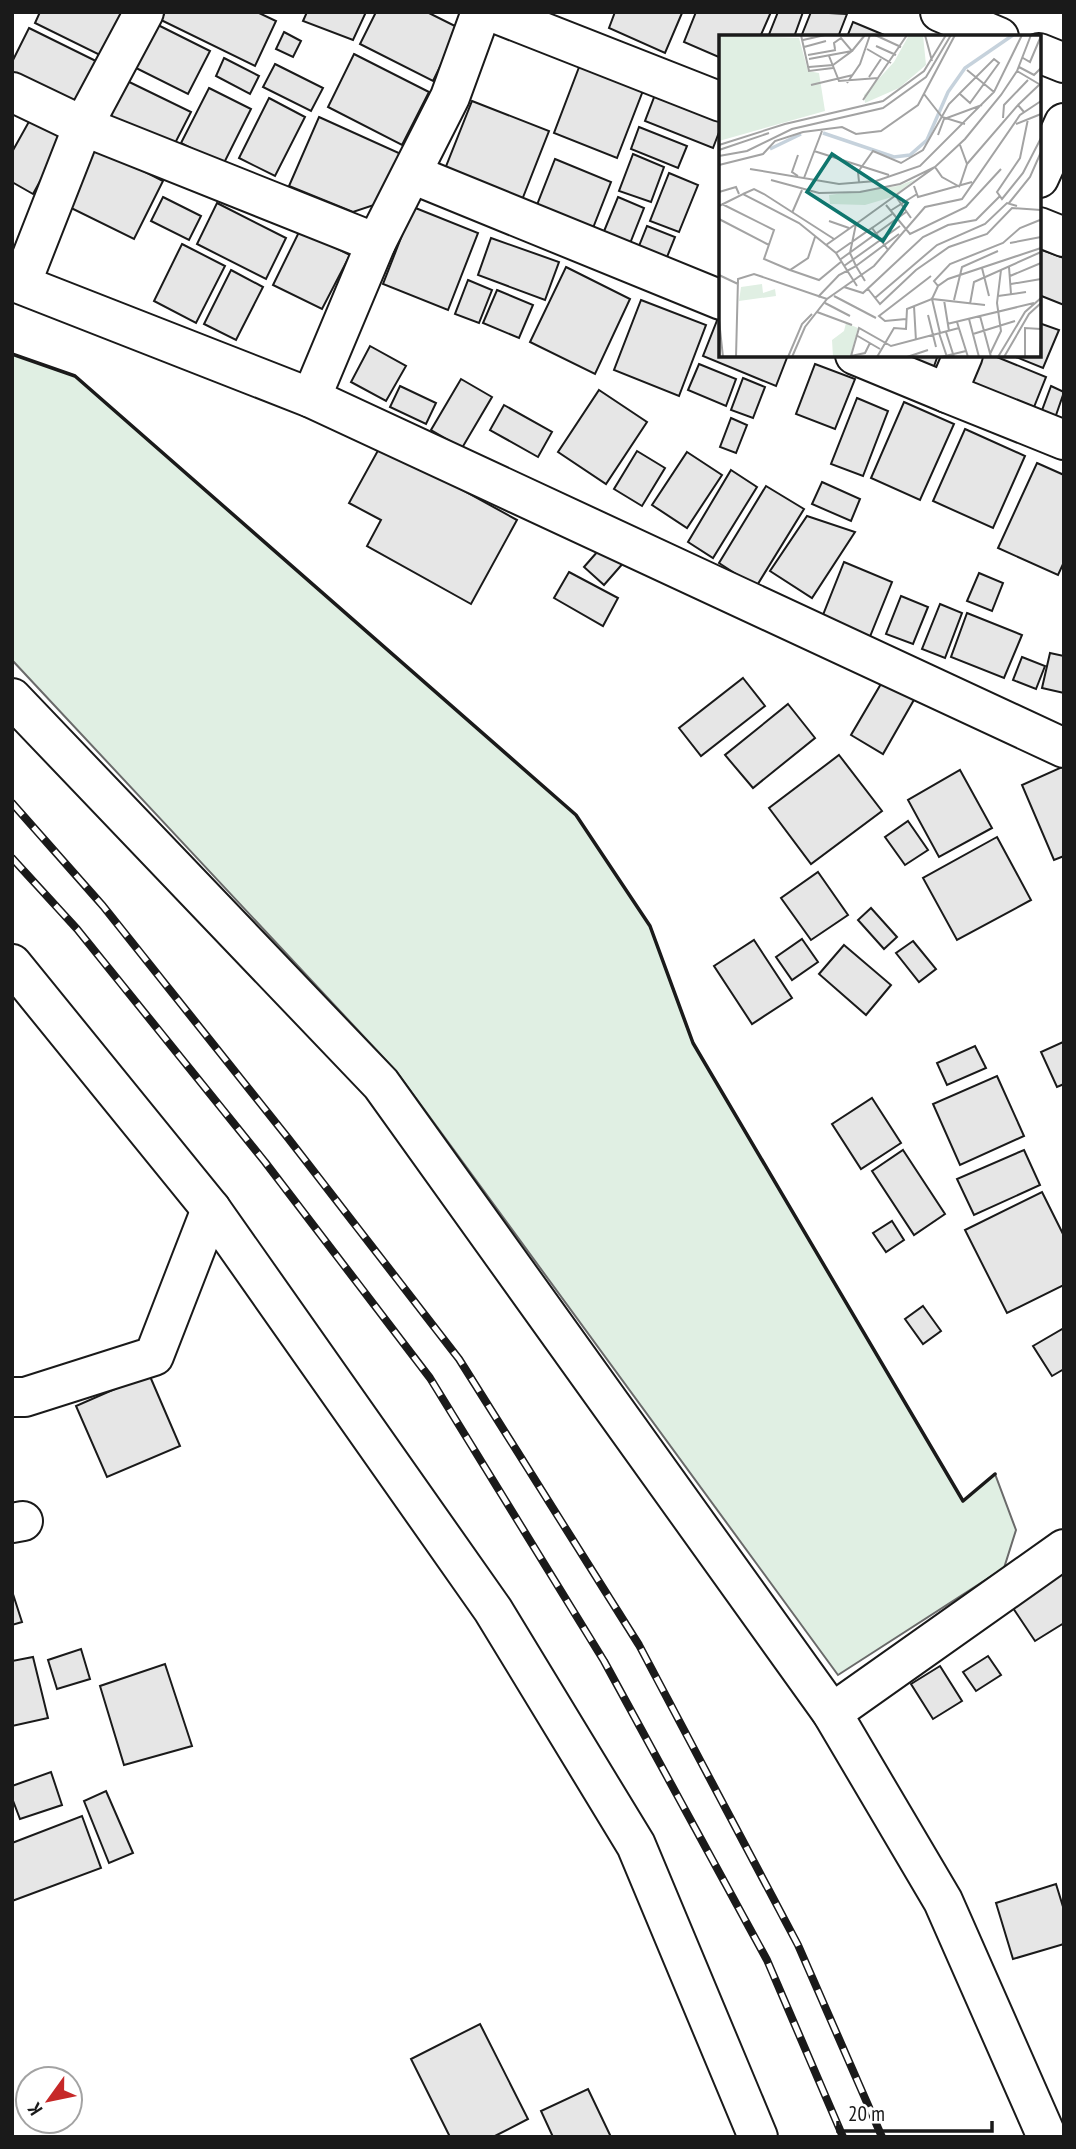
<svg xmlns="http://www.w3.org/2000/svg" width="1076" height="2149" font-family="'PT Sans Narrow',sans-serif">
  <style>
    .green { fill: #e0efe3; stroke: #6a6a6a; stroke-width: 2 }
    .building { fill: #e6e6e6; stroke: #1a1a1a; stroke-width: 2 }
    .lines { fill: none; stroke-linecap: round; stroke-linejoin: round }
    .minor-casing { stroke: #1a1a1a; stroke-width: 42 }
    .minor { stroke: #fff; stroke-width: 38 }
    .rail-casing { stroke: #1a1a1a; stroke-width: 8 }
    .rail { stroke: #fff; stroke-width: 5; stroke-dasharray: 16; stroke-linecap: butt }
    .wall { stroke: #1a1a1a; stroke-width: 3.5 }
    .inset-river { fill: none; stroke: #c6d2dc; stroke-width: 3.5 }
    .inset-road { fill: none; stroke: #a3a3a3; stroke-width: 2 }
    .view { fill: #0f766e; fill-opacity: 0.15; stroke: #0f766e; stroke-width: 3.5 }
    .inset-edge { fill: none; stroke: #1a1a1a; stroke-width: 3.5 }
  </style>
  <rect width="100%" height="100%" fill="#fff"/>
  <polygon class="green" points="12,354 75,376 576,815 650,926 693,1043 963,1501 995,1474 1016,1530 1004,1568 838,1675 396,1071 12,660"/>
  <g class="building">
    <polygon points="40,12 134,12 110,60 35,23"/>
    <polygon points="165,12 257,12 276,21 255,66 161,20"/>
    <polygon points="307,12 366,12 353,40 303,21"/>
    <polygon points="376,12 427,12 459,28 433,81 360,44"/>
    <polygon points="615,12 679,12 682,13 665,53 609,28"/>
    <polygon points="696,12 771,12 760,37 721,37 721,58 684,42"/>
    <polygon points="778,12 803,12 794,37 768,37"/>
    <polygon points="811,12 847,14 838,37 801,37"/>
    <polygon points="152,22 210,51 188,94 130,65"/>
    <polygon points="853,22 889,37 847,37"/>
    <polygon points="29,28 104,65 82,108 12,73 12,62"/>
    <polygon points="284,32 301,41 293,57 276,49"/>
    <polygon points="354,54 429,92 402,145 328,107"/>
    <polygon points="224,58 259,76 250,94 216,76"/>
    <polygon points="581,62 644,88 617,158 554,133"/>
    <polygon points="275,64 323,88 311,111 263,87"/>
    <polygon points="119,77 191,112 170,153 99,119"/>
    <polygon points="658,87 721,112 721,127 713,148 645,121"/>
    <polygon points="209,88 251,109 223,165 181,143"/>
    <polygon points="269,98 305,117 275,176 239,158"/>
    <polygon points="472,101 549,131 520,205 443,174"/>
    <polygon points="319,117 401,154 380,203 353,212 289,186"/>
    <polygon points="31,118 65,136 33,194 12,182 12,152"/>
    <polygon points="639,127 687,146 678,168 631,149"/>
    <polygon points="93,145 163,181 134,239 63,204"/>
    <polygon points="633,154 664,167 651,202 619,191"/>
    <polygon points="555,159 611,182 591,233 535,210"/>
    <polygon points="669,173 698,185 679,232 650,221"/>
    <polygon points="163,197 201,216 189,240 151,221"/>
    <polygon points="618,197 644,208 627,251 600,241"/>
    <polygon points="217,203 286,238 266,279 197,244"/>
    <polygon points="413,207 478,233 448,310 383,284"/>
    <polygon points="647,226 675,237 663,267 635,256"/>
    <polygon points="300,230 350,255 322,309 273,285"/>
    <polygon points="491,238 559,262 545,300 478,275"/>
    <polygon points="182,244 225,266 196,323 154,301"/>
    <polygon points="1039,249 1064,258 1064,305 1039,295"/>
    <polygon points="566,267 630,299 595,374 530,342"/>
    <polygon points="231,270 263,287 236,340 204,324"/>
    <polygon points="468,280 492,290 479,323 455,314"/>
    <polygon points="497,290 533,305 519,338 483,323"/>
    <polygon points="641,300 706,325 679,396 614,370"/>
    <polygon points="718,318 721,320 721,355 788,355 776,386 703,356"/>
    <polygon points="1039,323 1059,330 1043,368 1011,355 1039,355"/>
    <polygon points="370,346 406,366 386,401 351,382"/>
    <polygon points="899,355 938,355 933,369"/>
    <polygon points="977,355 992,355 1046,377 1034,407 967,381"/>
    <polygon points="699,364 736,379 726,406 688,390"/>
    <polygon points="815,364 855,379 835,429 796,414"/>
    <polygon points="743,378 765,387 753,418 731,410"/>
    <polygon points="461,379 492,397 462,448 431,430"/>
    <polygon points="400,386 436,403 426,424 390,407"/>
    <polygon points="1051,386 1064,392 1055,418 1041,413"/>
    <polygon points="599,390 647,422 606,484 558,452"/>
    <polygon points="857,398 888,411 863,476 831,464"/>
    <polygon points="904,402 954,424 920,500 871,478"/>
    <polygon points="504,405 552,432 538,457 490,430"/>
    <polygon points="731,418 747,425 736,453 720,447"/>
    <polygon points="965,429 1025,456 993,528 933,501"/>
    <polygon points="381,445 517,520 471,604 367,546 381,520 349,503"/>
    <polygon points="637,451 665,468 642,506 614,489"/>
    <polygon points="687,452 722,475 687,528 652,505"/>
    <polygon points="1037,463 1064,475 1064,562 1058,575 998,548"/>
    <polygon points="731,470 757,487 713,558 688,542"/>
    <polygon points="822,482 860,499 851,521 812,504"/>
    <polygon points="766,486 804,509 756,587 719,563"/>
    <polygon points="807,516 855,532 812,598 770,571"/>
    <polygon points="605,543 625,561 604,585 584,567"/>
    <polygon points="844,562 892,582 869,639 821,620"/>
    <polygon points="569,572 618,598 603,626 554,598"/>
    <polygon points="979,573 1003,583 992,611 967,601"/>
    <polygon points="901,596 928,607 913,644 886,634"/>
    <polygon points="940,604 962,613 945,658 922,649"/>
    <polygon points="967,613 1022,635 1004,678 951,657"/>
    <polygon points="1050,653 1064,656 1064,693 1042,688"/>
    <polygon points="1022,657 1045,666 1036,689 1013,680"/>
    <polygon points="888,672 919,691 883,754 851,735"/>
    <polygon points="743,678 765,706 701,756 679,728"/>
    <polygon points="788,704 815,738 753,788 725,755"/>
    <polygon points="839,755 882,811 811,864 769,808"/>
    <polygon points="1062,767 1064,768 1064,856 1054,860 1022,785"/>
    <polygon points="960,770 992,828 939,857 908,800"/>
    <polygon points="908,821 928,850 905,865 885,837"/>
    <polygon points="997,837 1031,900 957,940 923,878"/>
    <polygon points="818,872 848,915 811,940 781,898"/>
    <polygon points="871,908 897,937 884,949 858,920"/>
    <polygon points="802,939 818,962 792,980 776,957"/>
    <polygon points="754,940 792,998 752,1024 714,966"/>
    <polygon points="913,941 936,969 919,982 896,953"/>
    <polygon points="844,945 891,985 866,1015 819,974"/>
    <polygon points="1063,1042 1064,1084 1057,1087 1041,1052"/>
    <polygon points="975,1046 986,1068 947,1085 937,1063"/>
    <polygon points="997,1076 1024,1136 960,1165 933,1104"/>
    <polygon points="872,1098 901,1143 861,1169 832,1124"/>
    <polygon points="903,1150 945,1214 914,1235 872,1171"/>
    <polygon points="1024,1150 1040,1185 974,1215 957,1179"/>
    <polygon points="1042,1192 1064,1236 1064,1285 1007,1313 965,1230"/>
    <polygon points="892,1221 904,1240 886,1252 873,1233"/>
    <polygon points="923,1306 941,1331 923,1344 905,1319"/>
    <polygon points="1064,1328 1064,1369 1052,1376 1033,1346"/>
    <polygon points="149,1374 180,1446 107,1477 76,1406"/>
    <polygon points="1064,1571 1064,1623 1035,1641 1011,1605"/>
    <polygon points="12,1591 22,1622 12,1625"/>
    <polygon points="81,1649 90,1679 57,1689 48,1660"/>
    <polygon points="988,1656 1001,1675 976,1691 963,1672"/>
    <polygon points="33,1657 48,1718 12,1726 12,1661"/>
    <polygon points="165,1664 192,1746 124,1765 100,1686"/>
    <polygon points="940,1666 962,1701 933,1719 911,1684"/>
    <polygon points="51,1772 62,1805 20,1819 12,1798 12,1786"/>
    <polygon points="106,1791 133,1853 109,1863 84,1801"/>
    <polygon points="82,1816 101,1868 12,1901 12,1843"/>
    <polygon points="1056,1884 1064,1910 1064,1944 1013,1959 996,1903"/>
    <polygon points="480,2024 528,2119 493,2137 450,2137 411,2059"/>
    <polygon points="588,2089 611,2137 553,2137 541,2111"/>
  </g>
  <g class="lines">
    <g class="minor-casing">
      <g id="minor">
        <polyline points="492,12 721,102"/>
        <polyline points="940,12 999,37"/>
        <polyline points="1039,53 1064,63"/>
        <polyline points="12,92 83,126 376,243"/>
        <polyline points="412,174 721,300"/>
        <polyline points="1039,178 1064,123"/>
        <polyline points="1039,227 1064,237"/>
        <polyline points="12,281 311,398 1064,748"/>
        <polyline points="21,284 83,126 144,12"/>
        <polyline points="855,355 947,393"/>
        <polyline points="963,355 947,393 1064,440"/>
        <polyline points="311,398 376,243 450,97 481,12"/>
        <polyline points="12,698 381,1084 832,1713 943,1901 1047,2137"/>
        <polyline points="12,964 211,1209 493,1610 636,1845 758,2137"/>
        <polyline points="12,1397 25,1397 154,1356 211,1209"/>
        <polyline points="12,1523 23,1521"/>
        <polyline points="832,1713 1064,1549"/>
      </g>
    </g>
    <use href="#minor" class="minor"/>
    <g class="rail-casing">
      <g id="rail">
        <polyline points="12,803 103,906 288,1138 459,1359 639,1645 798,1945 882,2137"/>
        <polyline points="12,858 77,929 265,1162 430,1378 604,1661 767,1960 843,2137"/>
      </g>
    </g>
    <use href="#rail" class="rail"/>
    <polyline class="wall" points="12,354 75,376 576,815 650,926 693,1043 963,1501 995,1474"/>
  </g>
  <g transform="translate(719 35)">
    <rect width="322" height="322" fill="#fff"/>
    <path d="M0,0L80,3L89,36L100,38L106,76L0,106ZM190,0H204L207,30L180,53L146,68L145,60L175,27ZM197,144L173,162L146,170L111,169L110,160L179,151ZM43,249L44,258L56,254L57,261L20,266L22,252ZM127,288L139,293L131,322H114L113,305L125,296Z" fill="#e0efe3"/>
    <path class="inset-river" d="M104,98L175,122L191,120L208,105L229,57L246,33L294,0M51,114L82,99"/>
    <path class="inset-road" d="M82,0L90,36L114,33M156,0L182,12M206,0L213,26M84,5L106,0M157,11L177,20M85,12L107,6M148,14L172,28M89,20L117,15M110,21L120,46L159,43M304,23L311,27L322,1M90,24L133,16L146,0M90,32L114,30L133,16L122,3L115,8L116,14M300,32L315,40L322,33M248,35L275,57M298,36L320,49M150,42L162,24M128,48L141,29L151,0M92,50L134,40M205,59L223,82L246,89M144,65L188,0M299,70L321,49M284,83L285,70L309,45M309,84L301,123L278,157L283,164L304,138L322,103M297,89L322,79M219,100L225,84L263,70M0,110L66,89L164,66L205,36L227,0M0,115L50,98M95,116L170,140M0,121L28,116L73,94L164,73L207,42L232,0M248,129L299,70L305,77M0,130L44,119L56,106L84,97L123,92L137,99L162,96L199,70L236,0M31,134L120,149L157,146L201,131L275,57L303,0M79,141L73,137L79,120M85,143L103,96M52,145L100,158L141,157L181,149L216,132L246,104L282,60L298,36L312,0M140,147L139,137L154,116L182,128L204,115L230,69L275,24L280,28L251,68L241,59M241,150L248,129L241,110M195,151L199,162L253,147M0,157L17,152L20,159M24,159L35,154L45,159L115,204M178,163L192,183M290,168L311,142L322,117M3,169L55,195L45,224L71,235L89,223L96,202M167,170L191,199L247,172L282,134M0,171L24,159L80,188L117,218L138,251M171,176L198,159M73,178L83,155M0,184L50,210M110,186L130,193M137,189L216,132L223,142L241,152M153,193L173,179M291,208L322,202M107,210L137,189L131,218L137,231M117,218L153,193L169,215M122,224L187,177M125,231L181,191M137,231L180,199M290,232L292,259M263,233L270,261M71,235L100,245L123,226M0,240L19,249M291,241L322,228M292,249L322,244M219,251L215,246L231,229L284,208L301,193L321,185M125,252L144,258L204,202L229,190L257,185L281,161M149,254L161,269L197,235L230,212L268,199L293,173L322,175M115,261L157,283M279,261L307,257M99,262L120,240L137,231L146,246M156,263L218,210L266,189L288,168L298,171M225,265L230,296M235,265L243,232L279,216M106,268L131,281M251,269L255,247L322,217M195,271L197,306M98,277L133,290M209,280L217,312M261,281L272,322M187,284L166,286L160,281L212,241M250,284L260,322M0,285L4,322M238,287L249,322M228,289L315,268M227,297L235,322M220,298L228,322M221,298L213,264L266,270M254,299L296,286M137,300L161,314M151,308L146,318L132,321L140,293L172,311L240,293M271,319L282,296L278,268L282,235M17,322L19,244L35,239L108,264M69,322L83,289L93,279M73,322L86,292L108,264L155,231L206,172L243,164L301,80L322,66M158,322L175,293L187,294L188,274L213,264L219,251L229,244L322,213M188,322L209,315M222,322L247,316M279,322L306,277L322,263M285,322L310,279L322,268M306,322V293L322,294M321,322L322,301"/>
    <path class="view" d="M113,119L188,168L164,206L88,157Z"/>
    <rect width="322" height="322" class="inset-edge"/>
  </g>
  <rect width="1076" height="2149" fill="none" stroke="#1a1a1a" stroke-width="28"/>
  <g transform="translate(49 2100) rotate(237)"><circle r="33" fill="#ffffff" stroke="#a3a3a3" stroke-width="2"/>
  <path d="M0-5L12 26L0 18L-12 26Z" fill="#c62828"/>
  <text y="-10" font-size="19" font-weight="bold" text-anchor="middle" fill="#1a1a1a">K</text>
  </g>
  <path d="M838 2121v10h154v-10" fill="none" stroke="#1a1a1a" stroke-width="3.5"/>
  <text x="848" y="2121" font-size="21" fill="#1a1a1a" stroke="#ffffff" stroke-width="5" paint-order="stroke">20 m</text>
</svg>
